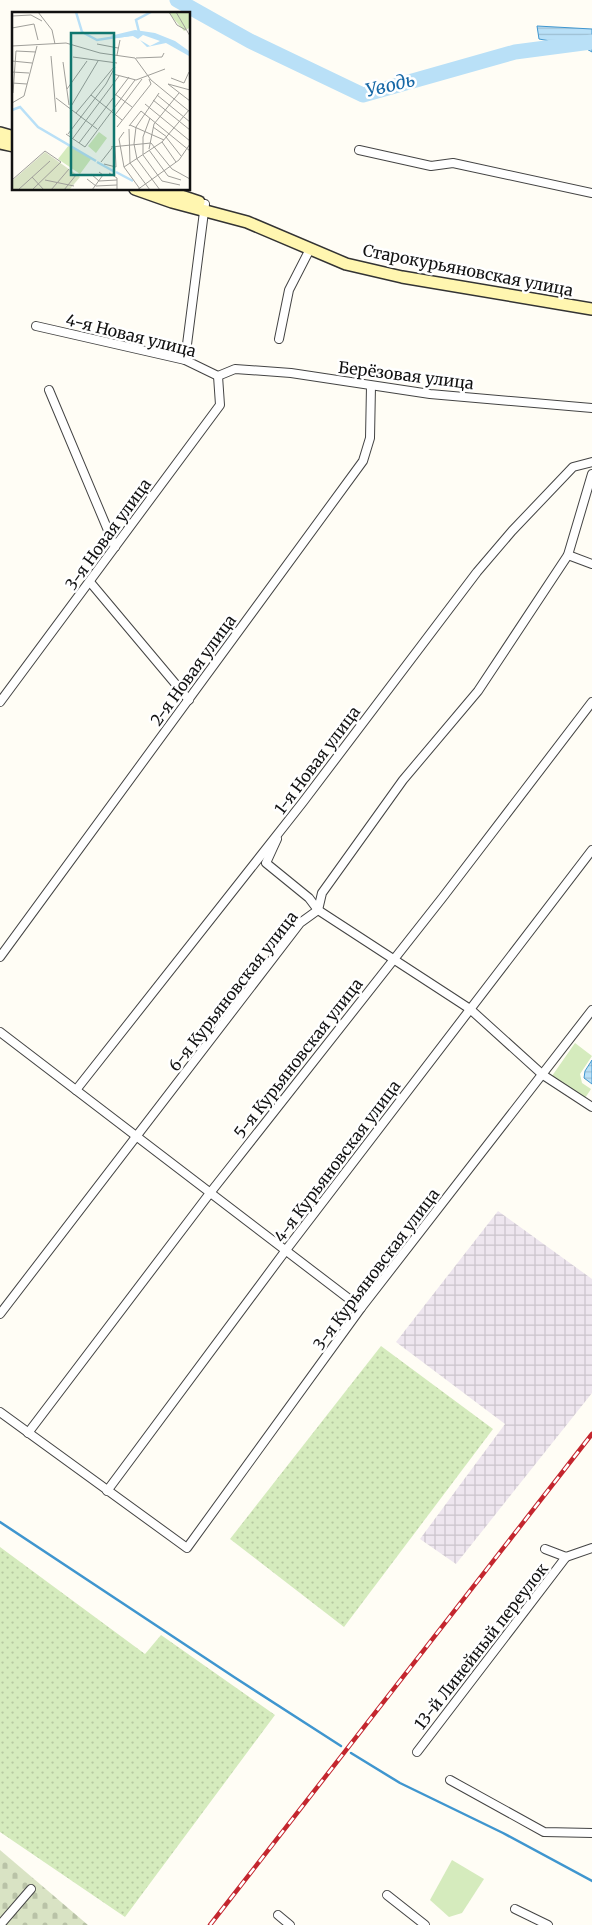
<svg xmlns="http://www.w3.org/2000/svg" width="592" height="1925" font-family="Merriweather,serif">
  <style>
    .industrial { fill: url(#industrial-grid) }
    .cemetery { fill: url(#cemetery-stones) }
    .park { fill: #d5ebbd }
    .garden { fill: url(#garden-dots) }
    .water { fill: url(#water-rules); stroke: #3f96cf }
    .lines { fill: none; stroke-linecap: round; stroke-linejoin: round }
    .stream { stroke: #3f96cf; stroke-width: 2.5 }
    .river { stroke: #b9e0f7; stroke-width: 15 }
    .minor-casing { stroke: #444; stroke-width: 10 }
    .secondary-casing { stroke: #333; stroke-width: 14 }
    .minor { stroke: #fff; stroke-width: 8 }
    .secondary { stroke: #fff6b0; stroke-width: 11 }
    .rail-casing { stroke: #c4262e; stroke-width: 4.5 }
    .rail { stroke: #fff; stroke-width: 2.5; stroke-dasharray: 8; stroke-linecap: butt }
    .labels { text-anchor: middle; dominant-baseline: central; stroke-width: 5; stroke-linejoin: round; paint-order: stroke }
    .street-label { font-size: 16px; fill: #111; stroke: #fff }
    .water-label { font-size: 18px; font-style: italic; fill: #1768a6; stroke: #fff }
    .inset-river { fill: none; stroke: #b9e0f7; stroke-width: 2.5 }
    .inset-road { fill: none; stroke: #a09f9a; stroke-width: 1 }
    .view { fill: #0f766e; fill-opacity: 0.15; stroke: #0f766e; stroke-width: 2.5 }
    .inset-edge { fill: none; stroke: #111; stroke-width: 2.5 }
  </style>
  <defs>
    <pattern id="industrial-grid" width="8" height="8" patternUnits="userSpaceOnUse" patternTransform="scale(1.25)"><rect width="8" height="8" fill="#eee6ef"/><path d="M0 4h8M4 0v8" fill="none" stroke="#cbc4cc"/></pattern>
    <pattern id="cemetery-stones" width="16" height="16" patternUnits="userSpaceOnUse" patternTransform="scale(1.25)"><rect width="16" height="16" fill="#d9e3c4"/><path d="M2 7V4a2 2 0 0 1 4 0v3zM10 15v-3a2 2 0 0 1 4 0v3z" fill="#b9c2a7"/></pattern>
    <pattern id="garden-dots" width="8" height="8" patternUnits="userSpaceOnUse" patternTransform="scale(1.25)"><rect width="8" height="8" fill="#d5ebbd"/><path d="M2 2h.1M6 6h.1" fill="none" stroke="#b6c8a1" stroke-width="1.8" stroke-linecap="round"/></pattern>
    <pattern id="water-rules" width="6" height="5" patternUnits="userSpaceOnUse" patternTransform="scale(1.25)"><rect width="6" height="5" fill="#b9e0f7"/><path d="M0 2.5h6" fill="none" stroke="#9ebfd3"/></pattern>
  </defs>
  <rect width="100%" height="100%" fill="#fffdf5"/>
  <polygon class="industrial" points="498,1211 592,1279 592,1393 456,1564 420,1539 505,1424 396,1342"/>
  <polygon class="cemetery" points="0,1850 88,1925 0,1925"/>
  <g class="park">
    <polygon points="575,1043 592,1056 580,1074 582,1083 591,1089 585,1098 552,1076"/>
    <polygon points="452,1860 484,1879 462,1913 449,1917 430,1900"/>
  </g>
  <g class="garden">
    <polygon points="381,1346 493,1429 344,1627 230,1539"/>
    <polygon points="0,1547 145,1654 161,1635 275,1715 125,1917 0,1832"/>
  </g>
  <g class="water">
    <polygon points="537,26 592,29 592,52 583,47 539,39"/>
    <polygon points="592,1060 592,1084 584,1078 585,1071"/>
  </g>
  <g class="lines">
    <g class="stream">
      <polyline points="0,1522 234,1677 341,1746"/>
      <polyline points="351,1753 400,1783 503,1833 592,1881"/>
    </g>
    <polyline class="river" points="177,0 250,41 363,95 515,52 592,42"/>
    <g class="minor-casing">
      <g id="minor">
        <polyline points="359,150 431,166 453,163 592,193"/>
        <polyline points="36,326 185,360 218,376"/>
        <polyline points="279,339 289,290 310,249"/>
        <polyline points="185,360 205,204"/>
        <polyline points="218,376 235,369 291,373 430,394 592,408"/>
        <polyline points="49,390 115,547"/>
        <polyline points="568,555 592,564"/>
        <polyline points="90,582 189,700"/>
        <polyline points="0,702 220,405 218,376"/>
        <polyline points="277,839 266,863 309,898 318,910 470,1009 543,1075 592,1107"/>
        <polyline points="0,957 363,461 370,438 371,386"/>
        <polyline points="0,1032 361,1308"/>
        <polyline points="76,1090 303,802 477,572 512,531 573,467 592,462"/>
        <polyline points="0,1314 300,923 318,910 322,893 403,780 478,691 568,555 592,474"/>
        <polyline points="0,1412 187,1548 361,1308 592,1010"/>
        <polyline points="28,1433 210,1193 443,897 592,702"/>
        <polyline points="107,1491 286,1250 592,850"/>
        <polyline points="545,1549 566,1557 592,1548"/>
        <polyline points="417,1752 566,1557"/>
        <polyline points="450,1780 544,1832 592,1833"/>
        <polyline points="387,1895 425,1925"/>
        <polyline points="515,1909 548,1925"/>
        <polyline points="278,1915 290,1925"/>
        <polyline points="0,1925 31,1889"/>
      </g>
    </g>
    <g class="secondary-casing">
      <g id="secondary">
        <polyline points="0,133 14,137"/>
        <polyline points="0,143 14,146"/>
        <polyline points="135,189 172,202 247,222 346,264 402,277 592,309"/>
        <polyline points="160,189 199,202"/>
      </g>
    </g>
    <use href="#minor" class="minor"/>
    <use href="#secondary" class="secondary"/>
    <g class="rail-casing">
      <polyline id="rail" points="210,1925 592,1434"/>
    </g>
    <use href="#rail" class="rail"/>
  </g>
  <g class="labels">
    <g class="street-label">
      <text transform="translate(468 270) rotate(11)">Старокурьяновская улица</text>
      <text transform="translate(131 335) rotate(14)">4-я Новая улица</text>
      <text transform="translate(406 375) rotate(7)">Берёзовая улица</text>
      <text transform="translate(108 534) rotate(-54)">3-я Новая улица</text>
      <text transform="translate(193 670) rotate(-54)">2-я Новая улица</text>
      <text transform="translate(317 760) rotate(-53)">1-я Новая улица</text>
      <text transform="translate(233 991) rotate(-52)">6-я Курьяновская улица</text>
      <text transform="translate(298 1058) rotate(-52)">5-я Курьяновская улица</text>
      <text transform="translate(337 1161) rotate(-53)">4-я Курьяновская улица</text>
      <text transform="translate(376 1269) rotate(-53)">3-я Курьяновская улица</text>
      <text transform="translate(481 1646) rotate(-52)">13-й Линейный переулок</text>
    </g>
    <g class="water-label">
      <text transform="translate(390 85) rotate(-13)">Уводь</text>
    </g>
  </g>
  <g transform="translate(12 12)">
    <rect width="178" height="178" fill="#fffdf5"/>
    <path d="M33,140L68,165L58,177H0V169Z" fill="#d9e3c4"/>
    <path d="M156,0H177V16L172,19ZM87,120L95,126L84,141L76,134ZM57,133L79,147L68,162L46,147Z" fill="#d5ebbd"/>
    <path d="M123,18L143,21L163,29L177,39V44L154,31L135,35L128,28L138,34L148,29L131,23L126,27L121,24L104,26L98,24Z" fill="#b9e0f7"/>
    <path class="inset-river" d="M64,0L70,20L85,28L117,23M127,20L124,8L139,0M0,98L8,95L26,115L84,149M85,150L103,160M104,160L121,169"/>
    <path class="inset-road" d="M26,0L40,18L43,32M157,0L165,13L174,18M164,0L178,24M0,4L19,3L30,9M0,16L22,12L26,28M85,32L106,36M0,34L54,31L88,41L123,46L139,68L178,100M105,43L108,28M39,44L44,100M61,45L105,51M124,46L150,45L152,41M0,49L20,51M51,50L57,93M0,60L17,61M101,62L124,68L153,57M159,66L172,71L177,60M0,71L15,72M156,72L178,89M156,72L178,78M55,77L75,49M1,81L4,39L24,40M147,81L124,115L122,132L125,147L148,178M103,82L120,95M79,83L110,108M145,83L178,110M44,86L85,117M141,88L178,118M0,91L12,84L25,34M133,92L178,129M58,96L86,49M64,101L102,55M103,103L130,67M118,113L152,128M117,114L129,99L178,139M105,115L139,72L137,67M141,115L155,125M117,117L118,151L138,178M112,120L107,127L112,155L128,177M54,122L73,135L123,68M56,122L94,72L103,55M154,125L169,144M61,126L107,64M150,130L164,150M67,131L117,65M99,135L139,131L160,157L178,167M137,137L142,112L167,81M137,138L156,164L169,168M131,142V125L138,106M131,143L150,169L168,173M89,150L100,136M92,152L104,155L103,135M112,155L150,130L177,98M97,161L105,166V178M79,162L87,169L105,168M20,165L32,178M75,167L84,174L105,173M0,168L33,139L49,150L20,178M33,168L62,174M6,178L38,149M39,178L57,157M52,178L64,163M80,178L91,163L87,160M125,178L167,148L178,132"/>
    <path class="view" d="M59,21H102V163H59Z"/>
    <rect width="178" height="178" class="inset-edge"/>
  </g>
</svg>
